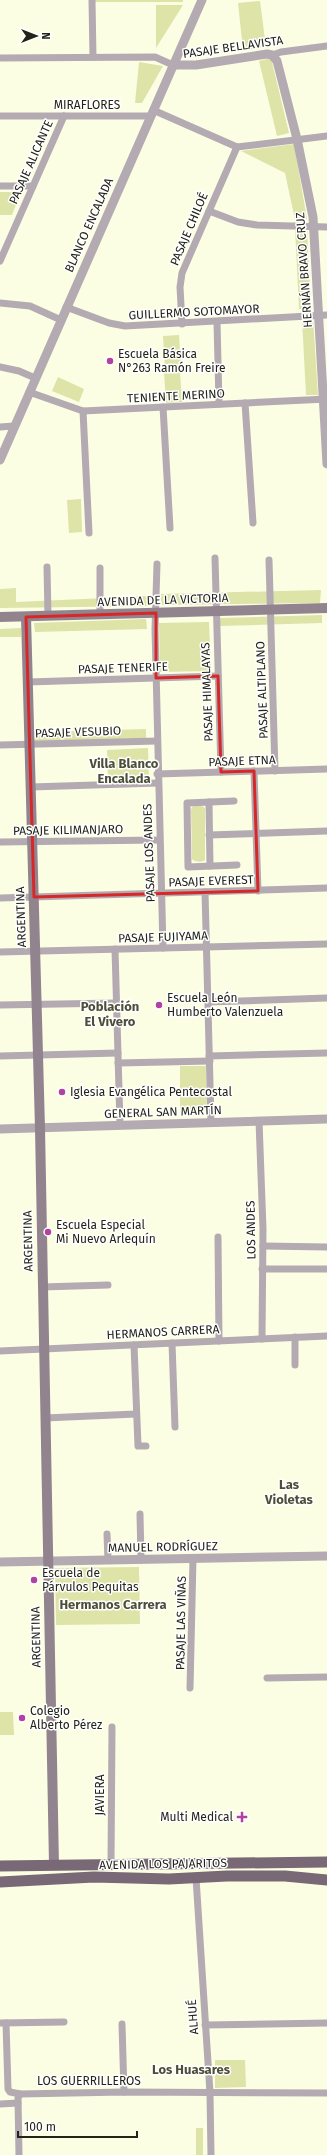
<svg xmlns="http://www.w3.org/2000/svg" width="327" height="2155" font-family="'Fira Sans',sans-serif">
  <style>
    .green { fill: #dee3a8 }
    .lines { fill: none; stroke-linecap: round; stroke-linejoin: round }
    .minor { stroke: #b4aab2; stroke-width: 7 }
    .tertiary { stroke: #b4aab2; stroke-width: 9 }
    .secondary { stroke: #92848f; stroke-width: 10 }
    .primary { stroke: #796875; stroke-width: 11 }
    .marked { fill: none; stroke: #d62828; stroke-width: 3; stroke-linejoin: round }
    .poi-dot { fill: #b042a1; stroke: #fff; stroke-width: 1.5 }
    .labels { text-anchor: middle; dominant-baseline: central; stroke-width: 3; stroke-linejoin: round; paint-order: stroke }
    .street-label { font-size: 12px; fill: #222319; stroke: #fff }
    .poi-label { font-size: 12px; fill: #222319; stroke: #fff; text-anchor: start }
    .neighbourhood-label { font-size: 13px; font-weight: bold; fill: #4c4e38; stroke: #fff }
  </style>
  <rect width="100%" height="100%" fill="#fcfee4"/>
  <g class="green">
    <rect x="94" y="0" width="89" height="2"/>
    <polygon points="260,1 266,47 243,50 238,3"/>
    <polygon points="156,5 183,5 156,48"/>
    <polygon points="271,58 289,133 277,136 259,61"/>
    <polygon points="139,62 163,66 142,103 135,103"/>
    <polygon points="294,144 307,219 295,220 285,173 241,151"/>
    <polygon points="0,192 21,192 12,215 0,215"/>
    <polygon points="307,227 311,309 299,309 295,228"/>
    <polygon points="313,318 318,395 306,395 302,319"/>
    <polygon points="179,335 181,369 165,370 163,336"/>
    <polygon points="164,372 180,372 182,402 166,403"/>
    <polygon points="58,377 84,389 79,402 52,391"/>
    <polygon points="81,499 82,532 69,533 67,500"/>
    <polygon points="16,588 16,602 150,596 151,606 0,608 0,589"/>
    <polygon points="321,590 320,603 162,605 160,594"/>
    <polygon points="322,615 322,623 220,626 220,618"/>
    <polygon points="146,619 147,629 35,632 34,623"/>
    <polygon points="209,622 211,671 160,672 159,623"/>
    <polygon points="21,628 21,637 0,637 0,629"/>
    <polygon points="146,729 146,738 34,742 34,732"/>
    <polygon points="148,748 149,780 108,782 107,750"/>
    <path d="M193,806H202L205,808V860C201,863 195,862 192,859L191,809Z"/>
    <polygon points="180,1066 206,1066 207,1110 180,1110"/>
    <polygon points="139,1567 140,1624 56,1625 55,1568"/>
    <polygon points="0,1712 13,1712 14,1735 0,1735"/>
    <polygon points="215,2060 245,2060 246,2087 215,2088"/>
    <rect x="196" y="2128" width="7" height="27"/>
  </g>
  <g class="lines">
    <g class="minor">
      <polyline points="92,0 93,57"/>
      <polyline points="272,55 281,52 327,46"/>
      <polyline points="0,58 155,57 173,65"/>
      <polyline points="153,110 237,147 327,136"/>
      <polyline points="0,116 151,116"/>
      <polyline points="0,186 33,186"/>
      <polyline points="209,211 238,222 257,225 327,227"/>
      <polyline points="0,261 64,116"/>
      <polyline points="0,303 30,306 61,320"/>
      <polyline points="66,307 109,323 125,326 327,315"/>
      <polyline points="217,322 219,404"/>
      <polyline points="182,324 180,287 182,273 237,147"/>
      <polyline points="0,367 19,371 35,378"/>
      <polyline points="29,392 83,411 327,399"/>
      <polyline points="245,403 253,523"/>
      <polyline points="163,407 170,528"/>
      <polyline points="83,411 89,533"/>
      <polyline points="0,427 14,426"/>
      <polyline points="215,558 221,772"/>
      <polyline points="269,560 275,771"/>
      <polyline points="157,564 155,629 163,948"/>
      <polyline points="47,567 48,616"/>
      <polyline points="100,568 100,614"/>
      <polyline points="28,682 218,676"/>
      <polyline points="0,745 157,741"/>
      <polyline points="254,771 258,891"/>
      <polyline points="157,774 327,769"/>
      <polyline points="31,787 158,783"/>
      <polyline points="234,801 187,803 188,867 237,865"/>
      <polyline points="209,802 210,866"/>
      <polyline points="209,835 327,831"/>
      <polyline points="0,842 159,840"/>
      <polyline points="205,892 211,1122"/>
      <polyline points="0,898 327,888"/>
      <polyline points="115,949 120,1125"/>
      <polyline points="0,952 327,944"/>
      <polyline points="208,1002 327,998"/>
      <polyline points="0,1005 117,1003"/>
      <polyline points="0,1056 118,1053"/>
      <polyline points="209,1056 327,1053"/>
      <polyline points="118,1063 210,1061"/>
      <polyline points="259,1121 263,1229 262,1339"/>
      <polyline points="218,1237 219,1341"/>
      <polyline points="263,1246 327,1247"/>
      <polyline points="262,1269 327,1269"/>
      <polyline points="42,1287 108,1285"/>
      <polyline points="295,1337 295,1365"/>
      <polyline points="172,1343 175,1427"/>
      <polyline points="134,1345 138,1446 146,1446"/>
      <polyline points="0,1351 327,1336"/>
      <polyline points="45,1418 136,1414"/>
      <polyline points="140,1514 141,1560"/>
      <polyline points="107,1534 108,1560"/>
      <polyline points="267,1678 327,1677"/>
      <polyline points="190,1688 193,1559"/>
      <polyline points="111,1864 112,1727"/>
      <polyline points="196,1878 210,2093 211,2155"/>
      <polyline points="0,2023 64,2022"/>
      <polyline points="6,2023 8,2089 10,2092 20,2094 124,2092 327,2093"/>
      <polyline points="122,2024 124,2092"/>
      <polyline points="205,2025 327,2023"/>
      <polyline points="0,2104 18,2103"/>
      <polyline points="19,2155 18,2098 20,2094"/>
    </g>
    <g class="tertiary">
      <polyline points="173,65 196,65 267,54 272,55 277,61 297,139 313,217 327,464"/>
      <polyline points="0,460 202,0"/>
      <polyline points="0,1129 327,1119"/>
      <polyline points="0,1562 327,1556"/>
    </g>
    <g class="secondary">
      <polyline points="0,617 327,608"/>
      <polyline points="26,617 40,1128 54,1865"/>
    </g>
    <g class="primary">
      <polyline points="0,1866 327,1862"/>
      <polyline points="0,1882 94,1877 169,1879 227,1876 285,1876 327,1880"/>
    </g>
  </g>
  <path class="marked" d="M156,613V678L218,676L221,772L254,771L258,891L34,897L26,617Z"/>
  <g class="poi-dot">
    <circle cx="110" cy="361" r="4"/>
    <circle cx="159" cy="1005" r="4"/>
    <circle cx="62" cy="1092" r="4"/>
    <circle cx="48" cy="1232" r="4"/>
    <circle cx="34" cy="1580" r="4"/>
    <circle cx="22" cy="1718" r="4"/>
    <path d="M240 1811h4v4h4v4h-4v4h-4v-4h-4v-4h4z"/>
  </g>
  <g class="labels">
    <g class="street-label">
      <text transform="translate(233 47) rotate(-8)">PASAJE BELLAVISTA</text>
      <text x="87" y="105">MIRAFLORES</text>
      <text transform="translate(31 162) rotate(-66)">PASAJE ALICANTE</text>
      <text transform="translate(89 225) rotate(-66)">BLANCO ENCALADA</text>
      <text transform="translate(189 229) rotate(-67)">PASAJE CHILOÉ</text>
      <text transform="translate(304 270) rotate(-94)">HERNÁN BRAVO CRUZ</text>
      <text transform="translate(194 312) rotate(-3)">GUILLERMO SOTOMAYOR</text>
      <text transform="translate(176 396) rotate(-3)">TENIENTE MERINO</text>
      <text transform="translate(163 600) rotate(-2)">AVENIDA DE LA VICTORIA</text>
      <text transform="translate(123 668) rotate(-2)">PASAJE TENERIFE</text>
      <text transform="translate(262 690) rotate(-92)">PASAJE ALTIPLANO</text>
      <text transform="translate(207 692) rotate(-92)">PASAJE HIMALAYAS</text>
      <text transform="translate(78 732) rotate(-2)">PASAJE VESUBIO</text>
      <text transform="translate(242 761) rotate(-2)">PASAJE ETNA</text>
      <text transform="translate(68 830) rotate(-1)">PASAJE KILIMANJARO</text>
      <text transform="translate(149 853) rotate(-92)">PASAJE LOS ANDES</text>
      <text transform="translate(211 881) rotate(-2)">PASAJE EVEREST</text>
      <text transform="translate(21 917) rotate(-92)">ARGENTINA</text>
      <text transform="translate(163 937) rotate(-2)">PASAJE FUJIYAMA</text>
      <text transform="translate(163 1112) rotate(-2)">GENERAL SAN MARTÍN</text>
      <text transform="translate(251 1230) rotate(-91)">LOS ANDES</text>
      <text transform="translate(28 1241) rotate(-91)">ARGENTINA</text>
      <text transform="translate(163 1332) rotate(-3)">HERMANOS CARRERA</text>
      <text transform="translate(163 1547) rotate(-1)">MANUEL RODRÍGUEZ</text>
      <text transform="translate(181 1623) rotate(-89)">PASAJE LAS VIÑAS</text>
      <text transform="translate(36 1637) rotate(-91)">ARGENTINA</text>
      <text transform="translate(100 1795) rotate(-90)">JAVIERA</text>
      <text transform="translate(163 1864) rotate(-1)">AVENIDA LOS PAJARITOS</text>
      <text transform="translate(193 2017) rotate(-94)">ALHUÉ</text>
      <text x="89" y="2081">LOS GUERRILLEROS</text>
    </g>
    <g class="poi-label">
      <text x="118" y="354">Escuela Básica<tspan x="118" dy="14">N°263 Ramón Freire</tspan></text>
      <text x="167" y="998">Escuela León<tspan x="167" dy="14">Humberto Valenzuela</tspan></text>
      <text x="70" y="1092">Iglesia Evangélica Pentecostal</text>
      <text x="56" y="1225">Escuela Especial<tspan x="56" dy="14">Mi Nuevo Arlequín</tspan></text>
      <text x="42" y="1573">Escuela de<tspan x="42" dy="14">Párvulos Pequitas</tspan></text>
      <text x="30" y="1711">Colegio<tspan x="30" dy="14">Alberto Pérez</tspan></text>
      <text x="233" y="1817" text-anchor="end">Multi Medical</text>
    </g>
    <g class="neighbourhood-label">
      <text x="124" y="763">Villa Blanco<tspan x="124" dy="15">Encalada</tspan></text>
      <text x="110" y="1006">Población<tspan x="110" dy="15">El Vivero</tspan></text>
      <text x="289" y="1484">Las<tspan x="289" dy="15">Violetas</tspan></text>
      <text x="113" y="1604">Hermanos Carrera</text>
      <text x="191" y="2069">Los Huasares</text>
    </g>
  </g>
  <g transform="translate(36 36) rotate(90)" stroke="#ffffff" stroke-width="3" paint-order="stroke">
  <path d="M0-3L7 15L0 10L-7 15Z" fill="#222319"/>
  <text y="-6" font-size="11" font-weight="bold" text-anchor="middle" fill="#222319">N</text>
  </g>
  <path d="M18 2131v6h119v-6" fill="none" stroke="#222319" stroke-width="2"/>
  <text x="24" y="2131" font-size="12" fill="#222319" stroke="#ffffff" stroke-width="3" paint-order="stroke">100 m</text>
</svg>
